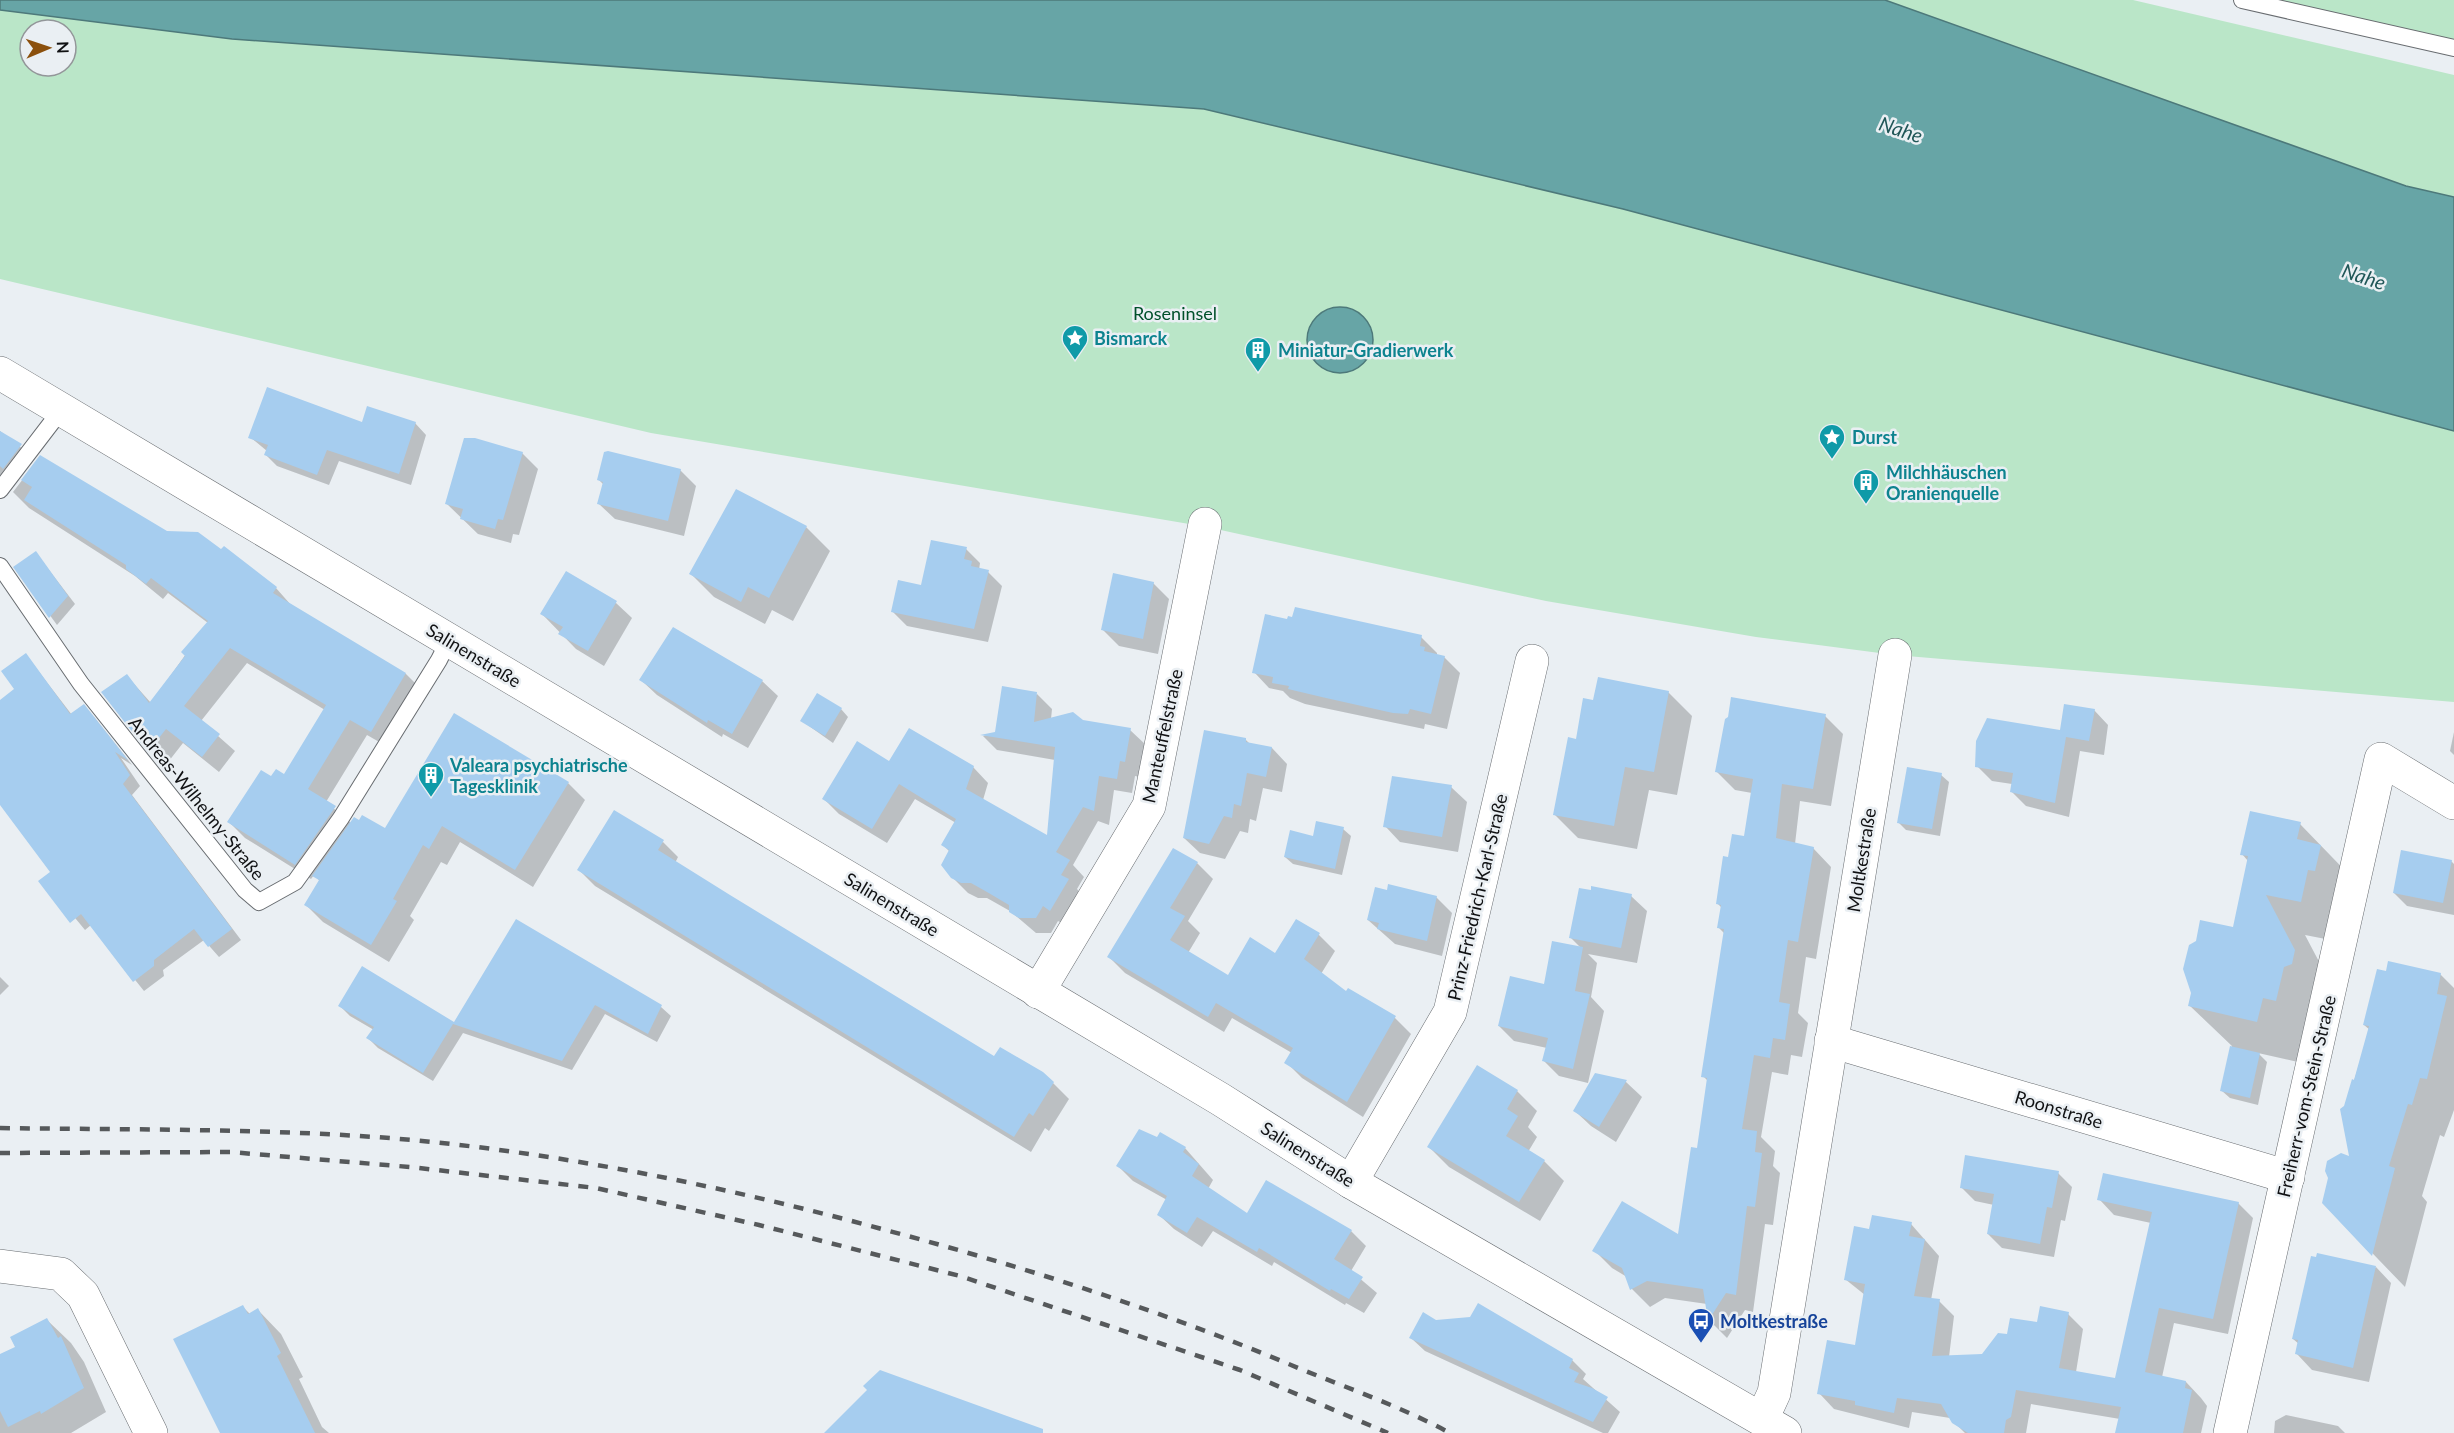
<svg xmlns="http://www.w3.org/2000/svg" width="2454" height="1433" font-family="Lato,sans-serif">
  <style>
    .green { fill: #bae6c8; fill-rule: evenodd }
    .water { fill: #67a5a6; stroke: #4d797a; stroke-width: 1.5 }
    .shadow { fill: #0003 }
    .building { fill: #a6cdef }
    .lines { fill: none; stroke-linecap: round; stroke-linejoin: round }
    .lane-casing { stroke: #686c70; stroke-width: 18 }
    .street-casing { stroke: #686c70; stroke-width: 34 }
    .primary-casing { stroke: #686c70; stroke-width: 34 }
    .lane { stroke: #fff; stroke-width: 16 }
    .street { stroke: #fff; stroke-width: 33 }
    .primary { stroke: #fff; stroke-width: 33 }
    .rail { stroke: #56595b; stroke-width: 4.5; stroke-dasharray: 10 10; stroke-linecap: butt }
    .labels { text-anchor: middle; dominant-baseline: central; stroke-width: 5; stroke-linejoin: round; paint-order: stroke }
    .park-label { font-size: 18px; fill: #00502b; stroke: #eaeff3 }
    .culture-label { font-size: 18px; font-weight: bold; fill: #0d838f; stroke: #eaeff3; text-anchor: start }
    .street-label { font-size: 18px; fill: #101113; stroke: #eaeff3 }
    .transit-label { font-size: 18px; font-weight: bold; fill: #164399; stroke: #eaeff3; text-anchor: start }
    .water-label { font-size: 20px; font-style: italic; fill: #215758; stroke: #eaeff3 }
  </style>
  <rect width="100%" height="100%" fill="#eaeff3"/>
  <g class="green">
    <polygon points="1885,0 2133,0 2454,75 2454,197 2406,186"/>
    <polygon points="2248,0 2454,0 2454,48"/>
    <path d="M0,10L232,39L1204,109L1623,209L2454,431V702L1895,655L1756,637L1546,601L1207,527L651,433L0,279ZM30,30H66V66H30Z"/>
  </g>
  <g class="water">
    <polygon points="0,0 1885,0 2406,186 2454,197 2454,431 1623,209 1204,109 232,39 0,10"/>
    <circle cx="1340" cy="340" r="33"/>
  </g>
  <g class="shadow">
    <polygon points="415,423 426,435 411,485 339,461 329,485 277,466 266,455 267,451 250,437 363,424"/>
    <polygon points="0,431 28,453 0,486"/>
    <polygon points="522,453 538,469 519,535 513,534 511,543 478,534 447,504"/>
    <polygon points="40,457 167,532 221,551 224,548 276,588 291,605 406,674 422,690 388,747 367,735 326,802 351,823 386,830 568,783 585,800 533,887 460,842 447,865 441,862 410,916 414,920 389,962 323,922 306,905 320,881 314,875 311,879 245,838 229,822 271,778 285,776 325,710 247,663 201,721 235,751 219,772 183,743 165,766 103,692 127,676 151,703 208,623 168,593 163,599 135,576 29,508 13,492"/>
    <polygon points="680,470 696,486 684,536 615,519 599,504 604,485 599,480"/>
    <polygon points="806,527 830,551 793,621 772,610 765,624 714,597 691,574"/>
    <polygon points="966,549 980,563 979,570 988,572 1002,586 988,642 907,626 893,612"/>
    <polygon points="36,553 75,604 57,625 15,567"/>
    <polygon points="1153,583 1169,599 1158,654 1119,646 1103,630"/>
    <polygon points="616,603 632,618 604,666 576,649 542,614"/>
    <polygon points="1293,618 1421,637 1437,653 1437,656 1444,657 1460,673 1447,729 1425,724 1424,729 1305,704 1290,698 1283,691 1269,688 1254,672 1288,621"/>
    <polygon points="26,655 72,715 94,717 132,765 121,758 140,786 132,795 241,940 219,957 204,940 163,970 164,976 144,991 91,925 85,930 43,879 52,872 0,802 0,701 16,689"/>
    <polygon points="641,680 762,681 778,696 748,748 723,734 722,737 657,695"/>
    <polygon points="1668,692 1692,716 1677,795 1649,790 1637,849 1578,838 1554,814 1577,741 1594,701"/>
    <polygon points="1037,694 1052,709 1051,719 1130,730 1146,745 1140,777 1135,776 1132,793 1114,790 1109,825 1098,821 1073,865 1084,877 1077,889 1083,896 1065,925 1058,921 1051,933 1036,933 1010,911 987,898 978,898 968,893 952,877 950,852 943,845 956,823 915,799 887,843 839,814 824,799 890,763 973,767 988,783 983,800 1049,838 1055,760 997,750 983,736 996,733"/>
    <polygon points="841,709 848,717 833,743 802,721"/>
    <polygon points="2094,710 2108,725 2104,755 2080,751 2069,817 2026,806 2011,791 2012,784 1992,781 1977,766 2061,731"/>
    <polygon points="1825,716 1843,734 1831,806 1800,801 1795,844 1813,848 1831,867 1816,959 1806,957 1798,1013 1808,1023 1802,1057 1791,1055 1788,1075 1772,1072 1761,1137 1775,1151 1773,1166 1780,1173 1773,1225 1765,1224 1753,1312 1745,1310 1727,1338 1709,1320 1707,1304 1665,1298 1650,1307 1632,1289 1627,1277 1612,1268 1594,1250 1679,1236 1698,1149 1708,1081 1703,1076 1725,934 1719,928 1722,908 1717,903 1730,859 1745,837 1752,793 1735,790 1717,772"/>
    <polygon points="2454,732 2454,755 2450,751"/>
    <polygon points="1245,739 1250,744 1272,748 1287,764 1282,792 1263,788 1256,821 1250,819 1248,833 1240,831 1225,859 1200,853 1184,838"/>
    <polygon points="1941,775 1949,782 1940,836 1906,830 1899,823"/>
    <polygon points="1451,787 1467,802 1458,852 1400,842 1385,826"/>
    <polygon points="2300,824 2361,887 2341,942 2305,935 2335,992 2298,1062 2258,1053 2267,1062 2258,1105 2230,1098 2222,1091 2232,1046 2189,1005 2234,929 2248,861 2242,854"/>
    <polygon points="1343,829 1351,836 1342,875 1293,864 1285,857 1314,837"/>
    <polygon points="663,842 678,857 675,863 994,1058 1053,1083 1069,1099 1049,1131 1045,1128 1031,1152 595,886 579,870"/>
    <polygon points="2451,861 2454,864 2454,915 2407,906 2394,893"/>
    <polygon points="1197,863 1213,879 1188,921 1200,933 1188,953 1228,977 1276,955 1296,921 1319,935 1335,951 1321,974 1347,993 1395,1018 1411,1034 1363,1117 1302,1078 1286,1062 1292,1053 1232,1018 1224,1032 1125,973 1109,957"/>
    <polygon points="1631,896 1647,911 1637,963 1588,954 1597,963 1591,997 1604,1011 1588,1083 1559,1076 1544,1061 1547,1048 1514,1041 1499,1026 1545,986 1581,948 1571,938"/>
    <polygon points="1436,897 1452,913 1442,956 1395,944 1368,920"/>
    <polygon points="517,921 661,1007 671,1016 657,1042 605,1014 572,1070 463,1033 433,1081 378,1048 368,1038 374,1030 350,1016 340,1006 455,1024"/>
    <polygon points="2440,974 2454,988 2454,1110 2444,1137 2440,1135 2422,1196 2427,1202 2405,1287 2324,1203 2351,1158 2346,1106 2370,1030 2364,1025"/>
    <polygon points="0,977 9,986 0,995"/>
    <polygon points="1477,1067 1517,1091 1537,1111 1528,1127 1537,1137 1528,1152 1544,1161 1564,1181 1540,1221 1449,1167 1429,1147"/>
    <polygon points="1596,1075 1626,1082 1642,1097 1616,1142 1591,1126 1575,1111"/>
    <polygon points="1185,1148 1213,1180 1208,1189 1247,1215 1351,1231 1366,1246 1351,1271 1377,1293 1364,1313 1346,1303 1345,1305 1274,1262 1272,1266 1213,1231 1202,1247 1174,1229 1158,1214 1167,1200 1133,1181 1118,1166"/>
    <polygon points="2058,1173 2072,1187 2065,1221 2061,1220 2054,1257 2002,1248 1988,1234 1994,1205 1975,1201 1961,1187"/>
    <polygon points="2099,1199 2238,1203 2253,1218 2228,1334 2174,1323 2162,1377 2186,1382 2201,1398 2207,1406 2201,1433 2117,1433 2120,1419 2031,1404 2026,1433 1965,1433 1950,1418 1912,1412 1909,1428 1834,1409 1819,1393 1856,1347 1865,1295 1845,1279 1871,1230 1911,1224 1939,1256 1931,1300 1939,1301 1954,1316 1949,1357 1983,1356 2009,1336 2068,1314 2083,1329 2076,1372 2116,1379 2151,1223 2114,1215"/>
    <polygon points="2376,1267 2391,1283 2369,1382 2312,1370 2297,1354 2299,1344 2293,1339"/>
    <polygon points="243,1307 250,1314 258,1310 281,1334 303,1377 299,1379 322,1427 329,1433 222,1433"/>
    <polygon points="47,1320 71,1343 84,1362 106,1412 71,1433 0,1433 0,1356 17,1348"/>
    <polygon points="1436,1321 1572,1360 1586,1374 1583,1379 1620,1412 1608,1433 1603,1433 1425,1351 1411,1338"/>
    <polygon points="2286,1415 2338,1426 2345,1433 2274,1433 2275,1421"/>
  </g>
  <g class="building">
    <polygon points="267,387 362,422 367,406 416,422 399,474 327,450 317,475 264,455 268,445 248,438"/>
    <polygon points="0,431 22,444 3,469 0,466"/>
    <polygon points="464,438 475,438 523,452 503,520 498,519 495,529 460,519 463,509 445,504"/>
    <polygon points="608,451 681,469 668,521 597,504 603,482 597,480 604,452"/>
    <polygon points="40,455 167,531 198,532 221,549 224,546 277,587 273,593 406,673 371,732 350,720 308,789 336,806 295,865 227,822 261,770 271,776 276,769 284,774 326,705 230,648 184,706 220,734 202,757 166,729 148,752 101,692 127,674 149,703 185,656 181,652 208,621 151,578 146,584 126,569 126,565 24,500 32,487 21,480"/>
    <polygon points="736,489 807,526 769,598 748,587 741,602 689,574"/>
    <polygon points="931,540 967,547 964,559 972,561 971,566 989,570 974,629 891,612 898,580 921,585"/>
    <polygon points="36,551 68,596 49,618 13,567"/>
    <polygon points="566,571 617,601 588,651 558,634 563,627 540,614"/>
    <polygon points="1113,573 1154,582 1143,639 1101,630"/>
    <polygon points="1295,607 1422,635 1420,646 1425,647 1424,651 1445,656 1431,714 1410,709 1408,714 1393,713 1326,698 1288,689 1289,686 1272,683 1273,677 1252,673 1265,614 1287,619 1288,616 1292,617"/>
    <polygon points="673,627 763,680 732,734 708,720 707,723 639,680"/>
    <polygon points="26,653 70,714 84,704 128,760 115,752 130,775 123,784 232,929 208,947 194,929 154,960 154,966 133,982 81,914 70,923 38,881 50,872 0,805 0,700 14,689 1,671"/>
    <polygon points="1598,677 1669,691 1654,772 1625,767 1614,826 1553,815 1568,737 1576,739 1583,698 1593,700"/>
    <polygon points="1002,686 1037,692 1034,722 1073,712 1083,720 1131,728 1125,762 1120,761 1117,779 1099,776 1094,811 1083,807 1056,852 1070,860 1061,875 1069,879 1050,911 1043,906 1036,918 1019,918 1009,912 1009,905 987,892 971,883 961,883 951,878 941,865 949,850 941,845 956,819 899,784 872,829 822,799 857,741 889,761 909,728 974,766 966,789 1047,835 1055,747 980,735 995,732"/>
    <polygon points="817,693 842,708 825,736 800,721"/>
    <polygon points="1731,697 1826,714 1813,789 1782,784 1776,838 1814,847 1798,942 1788,940 1779,1002 1790,1004 1785,1040 1773,1038 1770,1058 1754,1055 1742,1129 1757,1131 1755,1152 1762,1153 1755,1207 1747,1206 1736,1295 1726,1293 1708,1321 1703,1289 1647,1281 1630,1290 1622,1268 1592,1251 1622,1201 1678,1234 1691,1147 1697,1148 1707,1078 1701,1077 1724,929 1717,928 1721,905 1716,904 1723,856 1728,857 1732,834 1744,836 1753,779 1715,772 1725,719 1728,717"/>
    <polygon points="2064,704 2095,709 2089,741 2066,737 2055,803 2010,792 2013,773 1975,767 1976,741 1987,718 2060,730"/>
    <polygon points="454,713 569,782 515,870 442,826 429,849 423,845 393,899 397,901 371,945 304,905 319,880 312,876 354,817 359,820 362,815 385,828"/>
    <polygon points="1204,730 1246,738 1246,742 1272,747 1266,777 1247,773 1241,806 1234,804 1232,818 1224,816 1209,844 1183,838"/>
    <polygon points="1907,767 1942,773 1932,829 1897,823"/>
    <polygon points="1392,776 1452,785 1442,837 1383,827"/>
    <polygon points="614,810 664,840 658,850 730,895 994,1056 1000,1047 1043,1072 1054,1082 1033,1116 1029,1113 1014,1137 577,870"/>
    <polygon points="2250,811 2301,822 2297,839 2321,845 2315,871 2308,870 2301,902 2266,895 2295,950 2292,964 2284,967 2276,1001 2263,998 2257,1022 2188,1006 2191,993 2183,969 2189,945 2196,941 2200,920 2233,927 2248,856 2240,855"/>
    <polygon points="1316,821 1344,827 1335,869 1284,857 1290,830 1313,836"/>
    <polygon points="1173,848 1198,862 1170,908 1185,916 1170,940 1228,975 1250,937 1275,953 1296,919 1320,933 1304,959 1346,991 1348,988 1396,1016 1347,1102 1284,1063 1293,1048 1216,1003 1208,1017 1107,957"/>
    <polygon points="2401,850 2452,860 2443,903 2393,893"/>
    <polygon points="1388,884 1437,896 1427,941 1377,929 1379,923 1367,920 1375,887 1387,890"/>
    <polygon points="1591,886 1632,894 1621,948 1569,938 1579,888 1591,890"/>
    <polygon points="516,919 662,1005 648,1034 595,1005 562,1061 453,1024 423,1073 366,1038 374,1027 338,1006 362,966 454,1022"/>
    <polygon points="1552,941 1583,947 1575,991 1590,994 1573,1069 1542,1061 1548,1038 1498,1026 1510,976 1544,984"/>
    <polygon points="2388,961 2441,973 2437,994 2447,996 2427,1079 2420,1078 2412,1105 2408,1104 2389,1166 2395,1168 2372,1256 2322,1203 2328,1178 2325,1171 2327,1161 2341,1153 2349,1156 2340,1109 2344,1106 2352,1079 2354,1080 2369,1026 2363,1025 2377,969 2386,971"/>
    <polygon points="2230,1046 2260,1053 2250,1098 2220,1091"/>
    <polygon points="1477,1065 1518,1090 1507,1109 1518,1116 1506,1136 1545,1160 1519,1202 1427,1147"/>
    <polygon points="1595,1073 1627,1080 1599,1127 1573,1111"/>
    <polygon points="1139,1129 1157,1137 1160,1132 1186,1147 1183,1152 1199,1164 1192,1176 1247,1213 1266,1180 1352,1230 1334,1259 1363,1277 1349,1299 1331,1289 1330,1291 1259,1248 1257,1252 1197,1217 1187,1233 1157,1215 1167,1196 1116,1166"/>
    <polygon points="1965,1155 2059,1171 2052,1208 2047,1207 2040,1244 1987,1234 1994,1194 1960,1188"/>
    <polygon points="2103,1173 2239,1202 2213,1319 2159,1308 2145,1372 2186,1381 2185,1388 2192,1390 2183,1433 2115,1433 2121,1407 2016,1390 2011,1417 2006,1420 2004,1433 1968,1433 1952,1423 1941,1404 1897,1398 1894,1413 1855,1405 1855,1401 1817,1394 1827,1340 1855,1345 1865,1284 1844,1280 1854,1226 1869,1229 1872,1215 1912,1222 1909,1236 1925,1239 1914,1296 1940,1299 1932,1356 1982,1354 1998,1333 2007,1334 2010,1318 2037,1322 2040,1306 2069,1312 2059,1368 2115,1378 2152,1212 2097,1200"/>
    <polygon points="2317,1253 2376,1266 2353,1368 2295,1354 2298,1340 2292,1339 2311,1256 2316,1257"/>
    <polygon points="1478,1303 1573,1359 1569,1368 1579,1373 1574,1382 1592,1388 1608,1397 1593,1422 1409,1338 1423,1312 1436,1320 1470,1317"/>
    <polygon points="243,1305 248,1314 258,1308 281,1353 277,1356 315,1433 220,1433 173,1339"/>
    <polygon points="47,1318 58,1338 61,1336 84,1388 41,1414 40,1411 8,1427 0,1411 0,1354 15,1347 10,1337"/>
    <polygon points="880,1370 1043,1429 1043,1433 824,1433 867,1390 863,1386"/>
  </g>
  <g class="lines">
    <g class="lane-casing">
      <g id="lane">
        <polyline points="2242,0 2454,48"/>
        <polyline points="0,490 62,409"/>
        <polyline points="0,566 81,684 245,890 259,902 295,882 341,818 439,660 449,640"/>
      </g>
    </g>
    <g class="street-casing">
      <g id="street">
        <polyline points="1038,992 1149,806 1205,524"/>
        <polyline points="1831,1041 2288,1177"/>
        <polyline points="1351,1182 1450,1012 1532,661"/>
        <polyline points="0,1266 61,1274 83,1295 151,1433"/>
        <polyline points="1762,1419 1774,1393 1895,655"/>
        <polyline points="2230,1433 2381,759 2454,803"/>
      </g>
    </g>
    <g class="primary-casing">
      <polyline id="primary" points="0,373 1220,1099 1351,1182 1785,1433"/>
    </g>
    <use href="#lane" class="lane"/>
    <use href="#street" class="street"/>
    <use href="#primary" class="primary"/>
    <g class="rail">
      <path d="M0,1128C137,1130 276,1128 413,1140C570,1155 726,1187 878,1228C1018,1265 1157,1309 1291,1365C1344,1387 1400,1406 1450,1433"/>
      <polyline points="0,1153 230,1152 410,1167 596,1188 759,1225 960,1276 1240,1370 1388,1433"/>
    </g>
  </g>
  <defs>
    <g id="sight-pin" transform="scale(1.35)"><path d="M0 17L-7.5 6A9.5 9.5 0 1 1 7.5 6Z" fill="#0f9aa8" stroke="#eaeff3"/><path d="M0-6L1.8-2.2L6-1.7L2.9 1.2L3.7 5.4L0 3.3L-3.7 5.4L-2.9 1.2L-6-1.7L-1.8-2.2Z" fill="#fff"/></g>
    <g id="building-pin" transform="scale(1.35)"><path d="M0 17L-7.5 6A9.5 9.5 0 1 1 7.5 6Z" fill="#0f9aa8" stroke="#eaeff3"/><path d="M-4-6H4V6H1V3H-1V6H-4ZM-2.5-4.3h1.7v1.8h-1.7ZM.8-4.3h1.7v1.8H.8ZM-2.5-1h1.7V.8h-1.7ZM.8-1h1.7V.8H.8Z" fill="#fff"/></g>
    <g id="bus-pin" transform="scale(1.35)"><path d="M0 17L-7.5 6A9.5 9.5 0 1 1 7.5 6Z" fill="#1a4fb4" stroke="#eaeff3"/><path d="M-5-6H5V4H4V6H2V4H-2V6H-4V4H-5ZM-3.5-4V0h7V-4ZM-3.5 1.2v1.5H-2V1.2ZM2 1.2v1.5H3.5V1.2Z" fill="#fff"/></g>
  </defs>
  <g fill-rule="evenodd">
    <use href="#sight-pin" x="1075" y="338"/>
    <use href="#building-pin" x="1258" y="350"/>
    <use href="#sight-pin" x="1832" y="437"/>
    <use href="#building-pin" x="1866" y="482"/>
    <use href="#building-pin" x="431" y="775"/>
    <use href="#bus-pin" x="1701" y="1321"/>
  </g>
  <g class="labels">
    <g class="park-label">
      <text x="1175" y="313">Roseninsel</text>
    </g>
    <g class="culture-label">
      <text x="1094" y="338">Bismarck</text>
      <text x="1278" y="350">Miniatur-Gradierwerk</text>
      <text x="1852" y="437">Durst</text>
      <text x="1886" y="472">Milchhäuschen<tspan x="1886" dy="21">Oranienquelle</tspan></text>
      <text x="450" y="765">Valeara psychiatrische<tspan x="450" dy="21">Tagesklinik</tspan></text>
    </g>
    <g class="street-label">
      <text transform="translate(474 655) rotate(31)">Salinenstraße</text>
      <text transform="translate(1162 736) rotate(-78)">Manteuffelstraße</text>
      <text transform="translate(197 798) rotate(51)">Andreas-Wilhelmy-Straße</text>
      <text transform="translate(1861 860) rotate(-81)">Moltkestraße</text>
      <text transform="translate(1477 897) rotate(-77)">Prinz-Friedrich-Karl-Straße</text>
      <text transform="translate(892 904) rotate(31)">Salinenstraße</text>
      <text transform="translate(2306 1096) rotate(-77)">Freiherr-vom-Stein-Straße</text>
      <text transform="translate(2059 1109) rotate(17)">Roonstraße</text>
      <text transform="translate(1308 1154) rotate(32)">Salinenstraße</text>
    </g>
    <g class="transit-label">
      <text x="1720" y="1321">Moltkestraße</text>
    </g>
    <g class="water-label">
      <text transform="translate(1901 129) rotate(18)">Nahe</text>
      <text transform="translate(2364 276) rotate(18)">Nahe</text>
    </g>
  </g>
  <g transform="translate(48 48) rotate(88)"><circle r="28" fill="#eaeff3" stroke="#939699" stroke-width="1.5"/>
  <path d="M0-4.5L10 22L0 15L-10 22Z" fill="#8b500d"/>
  <text y="-9" font-size="16" font-weight="bold" text-anchor="middle" fill="#101113">N</text>
  </g>
</svg>
